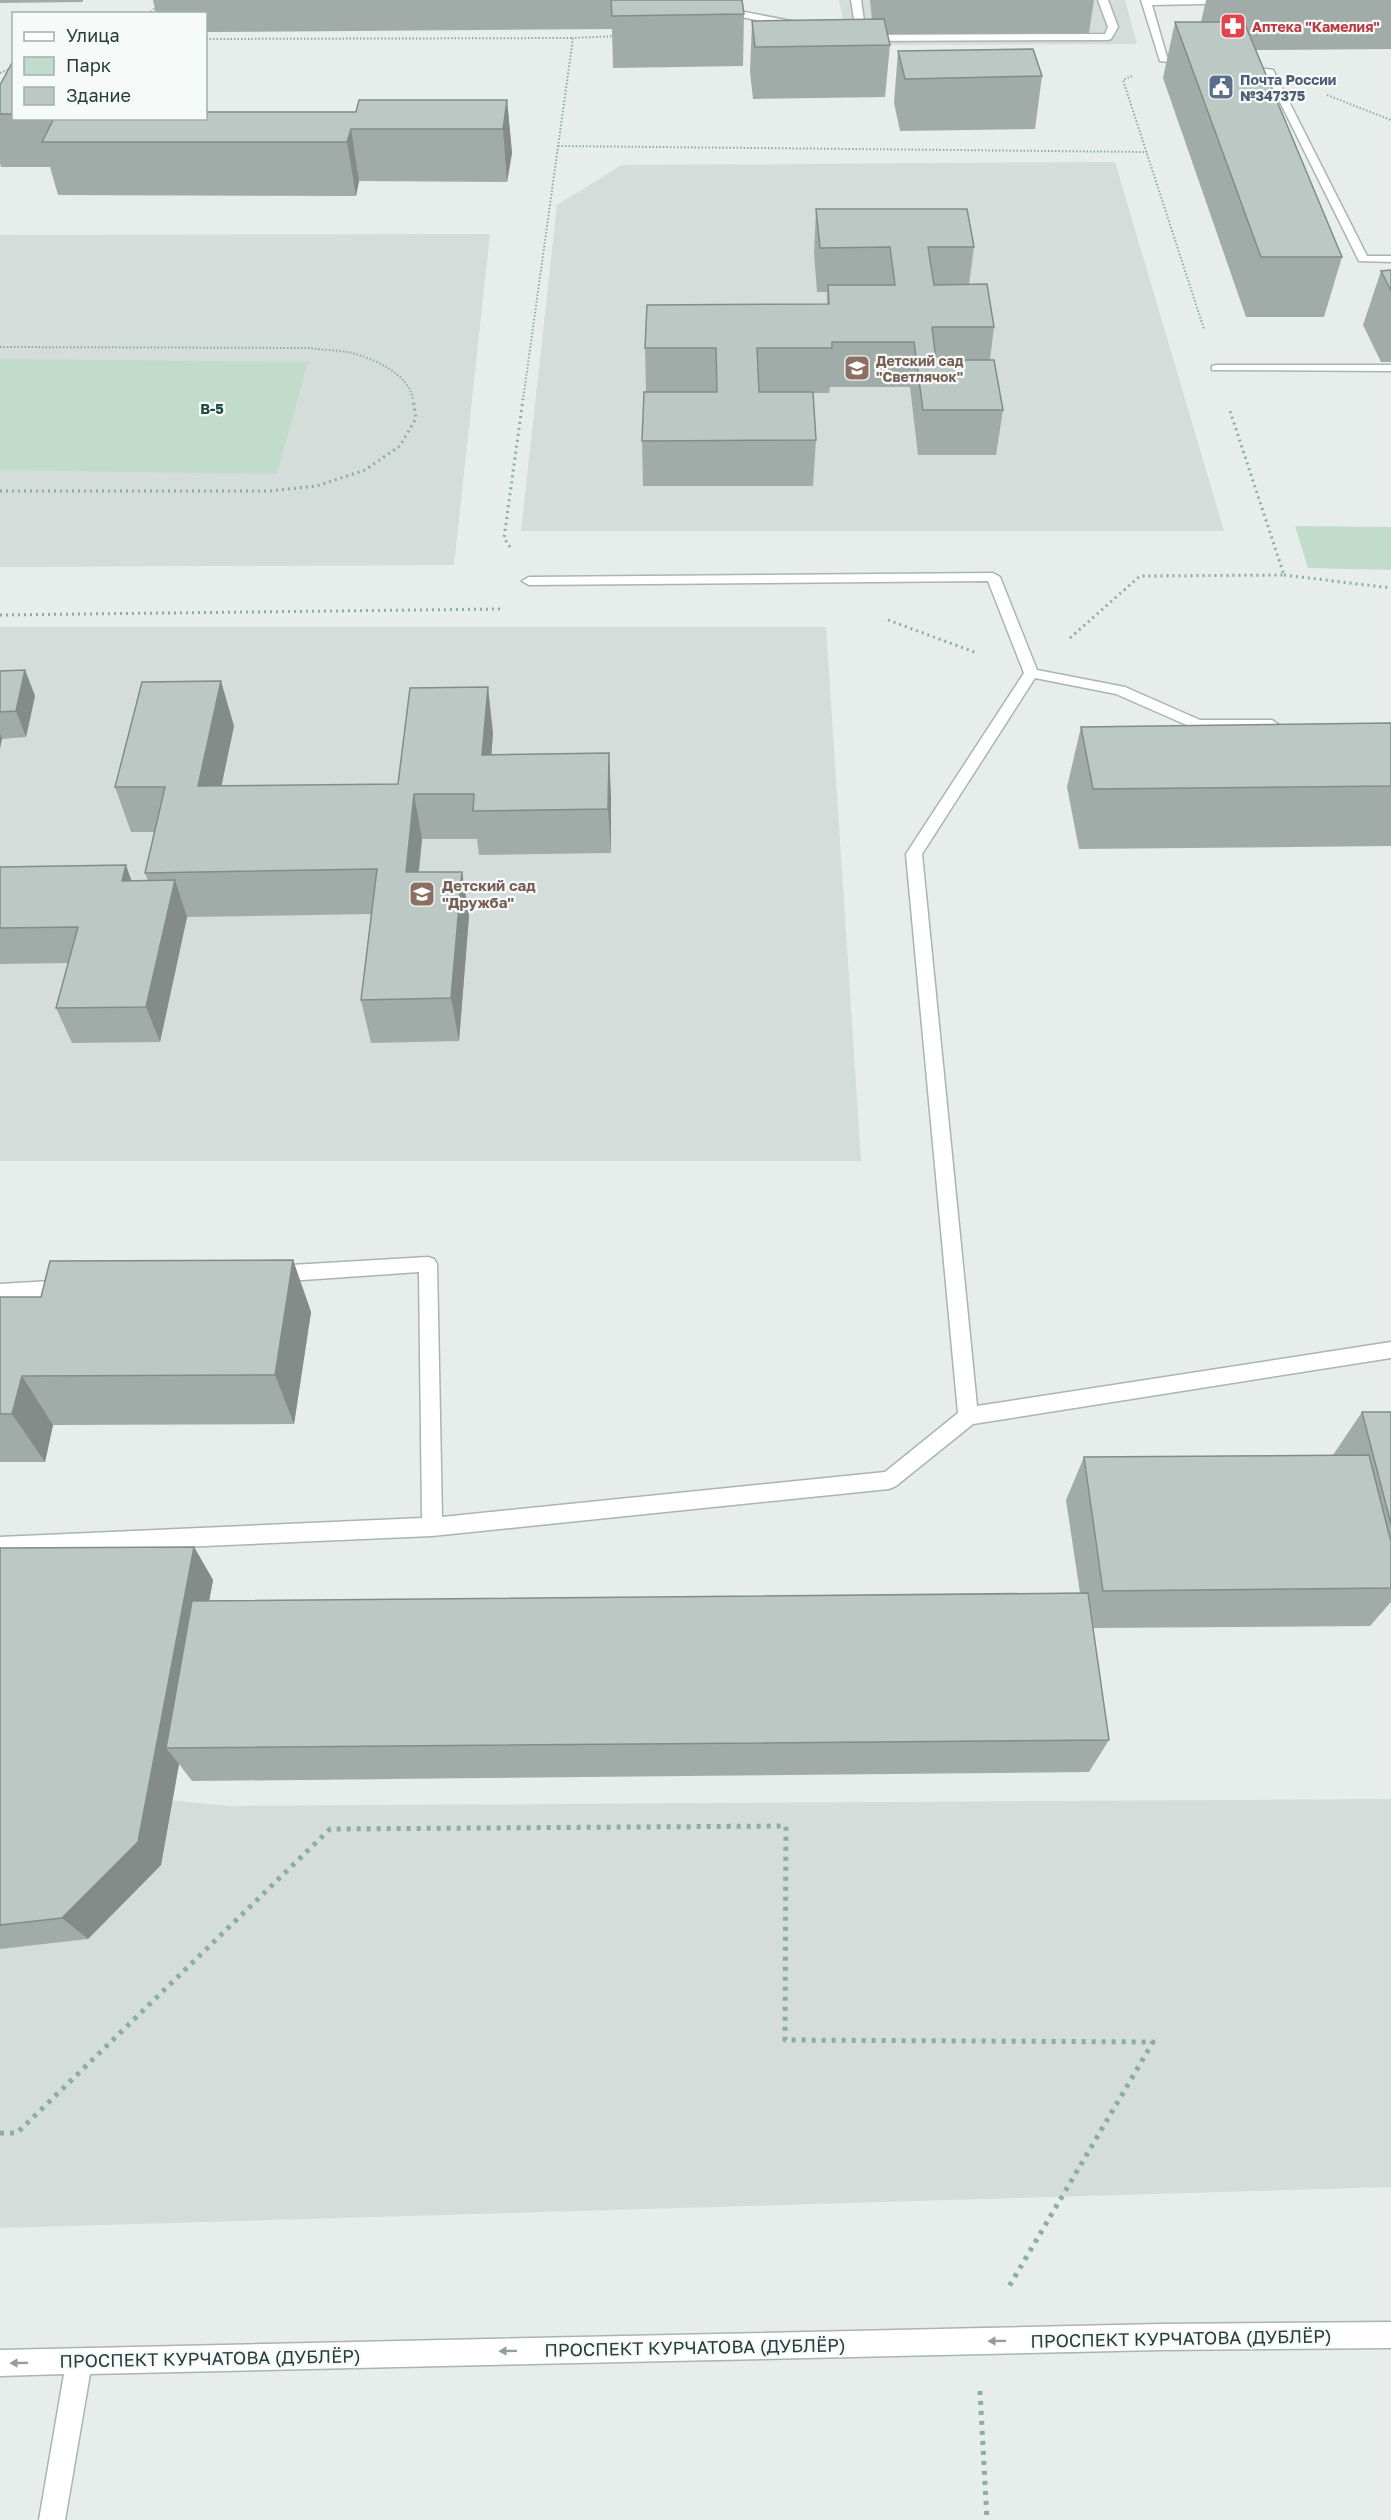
<svg xmlns="http://www.w3.org/2000/svg" width="1391" height="2520" font-family="'Golos Text',sans-serif">
  <style>
    .built { fill: #d4ddda }
    .green { fill: #c2dccc }
    .lines { fill: none; stroke-linecap: round; stroke-linejoin: round }
    .minor-casing { stroke: #a9b5b2; stroke-width: 3 }
    .path-far2 { stroke: #8aada6; stroke-width: 2; stroke-dasharray: 1.5 2; stroke-linecap: butt }
    .path-far1 { stroke: #8aada6; stroke-width: 3; stroke-dasharray: 2 4; stroke-linecap: butt }
    .path { stroke: #8aada6; stroke-width: 5; stroke-dasharray: 4 6; stroke-linecap: butt }
    .minor { fill: #fff; fill-rule: evenodd }
    .wall { fill: #a1aca9 }
    .shaded-wall { fill: #838c89 }
    .building { fill: #bbc8c4; stroke: #838c89; stroke-width: 1.5 }
    .oneway { fill: #939e9c }
    .labels { text-anchor: middle; dominant-baseline: central; stroke-width: 4.5; stroke-linejoin: round; paint-order: stroke }
    .far-health-label { font-size: 14px; font-weight: bold; fill: #be3a42; stroke: #f6faf8; text-anchor: start }
    .far-service-label { font-size: 14px; font-weight: bold; fill: #4e5e75; stroke: #f6faf8; text-anchor: start }
    .far-education-label { font-size: 14px; font-weight: bold; fill: #785e54; stroke: #f6faf8; text-anchor: start }
    .far-neighbourhood-label { font-size: 14px; font-weight: bold; fill: #254d48; stroke: #f6faf8 }
    .education-label { font-size: 15px; font-weight: bold; fill: #785e54; stroke: #f6faf8; text-anchor: start }
    .near-street-label { font-size: 18px; fill: #273d3a; stroke: #f6faf8 }
  </style>
  <rect width="100%" height="100%" fill="#e6edeb"/>
  <g class="built">
    <polygon points="839,0 1125,0 1137,44 848,45"/>
    <polygon points="1115,162 1224,531 521,531 557,205 622,165"/>
    <polygon points="490,234 454,565 0,567 0,235"/>
    <polygon points="0,627 826,627 861,1161 0,1161"/>
    <polygon points="0,1784 230,1806 1391,1799 1391,2187 0,2228"/>
  </g>
  <g class="green">
    <polygon points="0,359 308,362 277,474 0,470"/>
    <polygon points="1295,526 1391,527 1391,570 1308,568"/>
  </g>
  <g class="lines">
    <g class="minor-casing">
      <g id="minor">
        <polygon points="851,0 861,0 866,35 1105,34 1108,27 1098,0 1108,0 1118,27 1111,39 1108,40 862,41 857,38"/>
        <polygon points="1141,0 1256,0 1251,3 1152,5 1167,57 1193,60 1195,62 1190,65 1160,61"/>
        <polygon points="719,7 801,23 806,26 801,29 716,12 716,8"/>
        <polygon points="1242,66 1273,70 1367,256 1391,256 1391,262 1359,261 1266,74 1239,71 1237,69"/>
        <polygon points="1216,365 1391,365 1391,371 1212,370 1212,366"/>
        <polygon points="993,573 1000,577 1037,670 1125,687 1200,720 1272,720 1279,725 1272,730 1198,730 1116,694 1035,678 922,854 977,1406 1391,1342 1391,1358 973,1424 896,1486 889,1489 432,1536 0,1555 0,1537 422,1518 419,1272 274,1282 268,1279 265,1274 268,1269 274,1266 428,1257 434,1259 437,1264 442,1517 885,1472 958,1413 906,854 1024,673 988,581 529,585 522,581 529,577"/>
        <polygon points="67,1280 73,1283 76,1288 73,1293 67,1296 0,1300 0,1284"/>
        <polygon points="1391,2322 1391,2348 1160,2350 90,2374 65,2520 39,2520 64,2374 0,2376 0,2350 1160,2324"/>
      </g>
    </g>
    <g class="path-far2">
      <polyline points="148,14 164,0"/>
      <polyline points="206,39 573,38"/>
      <polyline points="0,73 14,67"/>
      <polyline points="1132,76 1123,80 1204,329"/>
      <polyline points="1327,95 1391,120"/>
      <polyline points="558,146 1147,152"/>
      <path d="M0,347L309,348C323,350 339,350 352,353C375,359 410,375 413,400"/>
      <polyline points="523,400 573,38 617,36"/>
    </g>
    <g class="path-far1">
      <polyline points="0,491 269,491 317,486 365,470 400,446 416,418 413,399"/>
      <polyline points="510,547 504,538 523,399"/>
      <polyline points="1284,575 1391,588"/>
      <polyline points="0,615 500,609"/>
      <polyline points="888,620 977,653"/>
      <polyline points="1070,638 1140,576 1284,575 1229,408"/>
    </g>
    <g class="path">
      <polyline points="0,2133 17,2133 330,1829 786,1826 785,2040 1153,2042 1007,2290"/>
      <polyline points="980,2391 987,2520"/>
    </g>
    <use href="#minor" class="minor"/>
  </g>
  <g class="wall">
    <polygon points="0,0 83,0 83,2 0,3"/>
    <polygon points="153,0 742,0 744,14 743,66 613,68 612,29 206,32 206,14 156,14"/>
    <polygon points="870,0 1094,0 1089,33 887,34 890,45 885,97 753,99 750,72 752,21 872,20"/>
    <polygon points="1206,0 1391,0 1391,49 1256,50 1342,257 1324,317 1246,317 1163,78 1175,22 1201,22"/>
    <polygon points="898,51 1042,76 1035,129 900,131 894,103"/>
    <polygon points="14,59 14,118 206,118 356,112 507,100 512,153 507,182 359,181 356,196 58,195 50,167 1,167 0,163 0,85"/>
    <polygon points="816,209 974,247 969,285 994,327 990,360 1003,410 996,455 918,455 910,387 830,387 829,393 813,393 816,440 813,486 643,486 642,441 646,392 645,348 827,304 827,292 817,292 814,253"/>
    <polygon points="1391,270 1391,362 1381,362 1363,325 1381,271"/>
    <polygon points="25,670 35,696 26,737 2,739 0,748 0,671"/>
    <polygon points="1391,723 1391,846 1079,849 1067,787 1081,727"/>
    <polygon points="234,726 221,786 398,784 493,733 491,755 609,753 611,798 611,853 479,855 477,839 422,839 419,872 462,872 469,916 459,1041 371,1043 361,1000 371,914 187,917 160,1042 72,1043 56,1008 68,963 0,964 0,867 131,881 148,881 145,873 154,832 131,832 115,787"/>
    <polygon points="293,1260 311,1312 294,1424 53,1425 45,1462 0,1462 0,1297 41,1297"/>
    <polygon points="1362,1412 1391,1412 1391,1602 1370,1626 1093,1628 1109,1740 1089,1772 192,1781 179,1764 161,1865 88,1939 0,1949 0,1548 194,1547 213,1580 209,1601 1080,1593 1066,1500 1084,1457 1333,1455"/>
  </g>
  <g class="shaded-wall">
    <polygon points="507,100 512,153 507,182 503,129"/>
    <polygon points="351,129 359,181 356,196 347,142"/>
    <polygon points="25,670 35,696 26,737 16,711"/>
    <polygon points="221,681 234,726 212,831 198,786"/>
    <polygon points="488,687 493,733 488,800 482,755"/>
    <polygon points="0,733 2,739 0,748"/>
    <polygon points="609,753 611,798 611,853 608,809"/>
    <polygon points="414,794 422,839 414,916 406,872"/>
    <polygon points="126,865 139,902 122,881"/>
    <polygon points="462,872 469,916 459,1041 451,998"/>
    <polygon points="175,880 187,917 160,1042 146,1007"/>
    <polygon points="293,1260 311,1312 294,1424 275,1375"/>
    <polygon points="22,1376 53,1425 45,1462 12,1414"/>
    <polygon points="194,1547 213,1580 182,1748 166,1748 179,1764 161,1865 88,1939 62,1918"/>
  </g>
  <g class="building">
    <polygon points="611,0 742,0 744,14 612,16"/>
    <polygon points="884,19 890,45 755,47 752,21"/>
    <polygon points="1175,22 1244,22 1342,257 1261,257"/>
    <polygon points="1033,49 1042,76 905,79 898,51"/>
    <polygon points="14,59 14,114 0,114 0,85"/>
    <polygon points="359,100 507,100 503,129 351,129 347,142 42,142 54,118 206,118 206,112 356,112"/>
    <polygon points="816,209 967,209 974,247 928,247 934,285 987,284 994,327 932,327 936,360 994,360 1003,410 923,410 914,342 832,342 832,348 757,348 759,392 813,392 816,440 642,441 644,392 717,392 716,348 645,348 647,305 829,304 828,285 895,285 890,247 820,248"/>
    <polygon points="1391,270 1391,291 1381,271"/>
    <polygon points="25,670 16,711 0,712 0,671"/>
    <polygon points="221,681 198,786 398,784 410,688 488,687 482,755 609,753 608,809 473,811 474,794 414,794 406,872 462,872 451,998 361,1000 377,869 145,873 165,787 115,787 142,682"/>
    <polygon points="1391,723 1391,786 1093,789 1081,727"/>
    <polygon points="126,865 122,881 175,880 146,1007 56,1008 78,927 0,928 0,867"/>
    <polygon points="293,1260 275,1375 22,1376 12,1414 0,1414 0,1297 41,1297 50,1261"/>
    <polygon points="1362,1412 1391,1412 1391,1524"/>
    <polygon points="1369,1455 1391,1542 1391,1588 1103,1591 1084,1457"/>
    <polygon points="194,1547 138,1842 62,1918 0,1925 0,1548"/>
    <polygon points="1088,1593 1109,1740 166,1748 192,1601"/>
  </g>
  <defs><path id="oneway-solid" d="M-6-.8H1V-3.2L6.5 0L1 3.2V.8H-6Z" transform="scale(1.5)"/></defs>
  <g class="oneway">
    <use href="#oneway-solid" transform="translate(997 2341) rotate(179)"/>
    <use href="#oneway-solid" transform="translate(508 2351) rotate(179)"/>
    <use href="#oneway-solid" transform="translate(19 2363) rotate(179)"/>
  </g>
  <defs>
    <g id="pharmacy-square" transform="scale(1.35)"><rect x="-9" y="-9" width="18" height="18" rx="4" fill="#e0444e" stroke="#f6faf8"/><path d="M-2-6h4v4h4v4h-4v4h-4v-4h-4v-4h4Z" fill="#fff"/></g>
    <g id="civic-square" transform="scale(1.35)"><rect x="-9" y="-9" width="18" height="18" rx="4" fill="#5c6f8a" stroke="#f6faf8"/><path d="M-.6-6.5H3V-4.5H.6V-3L4-1V1h2V6H-6V1h2V-1L-.6-3ZM-1.2 2.5V6h2.4V2.5Z" fill="#fff"/></g>
    <g id="school-square" transform="scale(1.35)"><rect x="-9" y="-9" width="18" height="18" rx="4" fill="#8d6e63" stroke="#f6faf8"/><path d="M0-5L7-2L0 1L-7-2ZM-4 1L0 2.5L4 1V4Q0 6-4 4Z" fill="#fff"/></g>
  </defs>
  <g fill-rule="evenodd">
    <use href="#pharmacy-square" x="1233" y="26"/>
    <use href="#civic-square" x="1221" y="87"/>
    <use href="#school-square" x="857" y="368"/>
    <use href="#school-square" x="422" y="894"/>
  </g>
  <g class="labels">
    <g class="far-health-label">
      <text x="1252" y="26">Аптека "Камелия"</text>
    </g>
    <g class="far-service-label">
      <text x="1240" y="79">Почта России<tspan x="1240" dy="16">№347375</tspan></text>
    </g>
    <g class="far-education-label">
      <text x="876" y="360">Детский сад<tspan x="876" dy="16">"Светлячок"</tspan></text>
    </g>
    <g class="far-neighbourhood-label">
      <text x="212" y="408">В-5</text>
    </g>
    <g class="education-label">
      <text x="442" y="885">Детский сад<tspan x="442" dy="17">"Дружба"</tspan></text>
    </g>
    <g class="near-street-label">
      <text transform="translate(1181 2338) rotate(-1)">ПРОСПЕКТ КУРЧАТОВА (ДУБЛЁР)</text>
      <text transform="translate(695 2347) rotate(-1)">ПРОСПЕКТ КУРЧАТОВА (ДУБЛЁР)</text>
      <text transform="translate(210 2358) rotate(-1)">ПРОСПЕКТ КУРЧАТОВА (ДУБЛЁР)</text>
    </g>
  </g>
  <rect x="12" y="12" width="195" height="108" fill="#f6faf8" stroke="#a3aeac" stroke-width="1.5"/>
  <rect x="24" y="32" width="30" height="9" fill="#ffffff" stroke="#a3aeac" stroke-width="1.5"/>
  <text x="66" y="42" font-size="18" fill="#273d3a">Улица</text>
  <rect x="24" y="57" width="30" height="18" fill="#c2dccc" stroke="#a3aeac" stroke-width="1.5"/>
  <text x="66" y="72" font-size="18" fill="#273d3a">Парк</text>
  <rect x="24" y="87" width="30" height="18" fill="#bbc8c4" stroke="#a3aeac" stroke-width="1.5"/>
  <text x="66" y="102" font-size="18" fill="#273d3a">Здание</text>
</svg>
